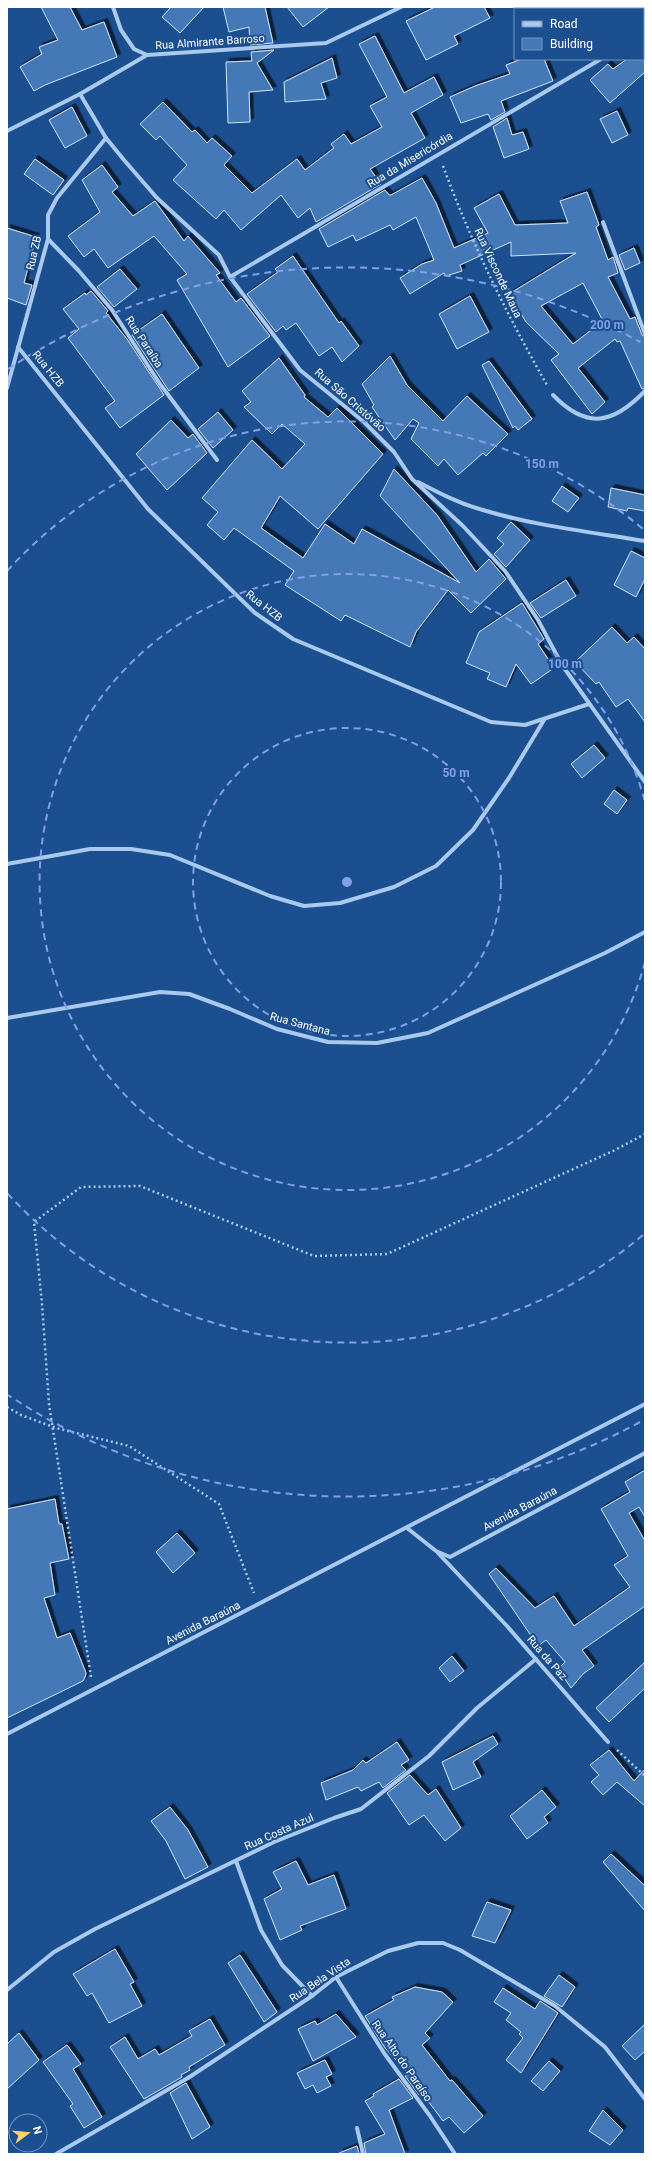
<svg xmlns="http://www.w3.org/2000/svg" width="652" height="2161" font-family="Roboto,sans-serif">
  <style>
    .building { fill: #4478b7; stroke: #cfe3fa; fill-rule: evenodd; filter: url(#shadow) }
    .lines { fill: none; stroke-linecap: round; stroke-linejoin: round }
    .path { stroke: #a9c9ee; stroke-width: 2.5; stroke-dasharray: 2 3; stroke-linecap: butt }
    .minor { stroke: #a9c9ee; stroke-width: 4 }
    .ring { fill: none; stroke: #839eea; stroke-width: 2; stroke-dasharray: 7 5 }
    .labels { text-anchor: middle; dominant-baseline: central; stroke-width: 4; stroke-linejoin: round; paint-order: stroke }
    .street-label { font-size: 11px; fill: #fff; stroke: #1b4f8f }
    .centre { fill: #839eea; stroke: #1b4f8f; stroke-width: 2 }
    .ring-label { font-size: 12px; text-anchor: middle; font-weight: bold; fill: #839eea; stroke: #1b4f8f; stroke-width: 4; stroke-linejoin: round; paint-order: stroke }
  </style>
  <defs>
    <filter id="shadow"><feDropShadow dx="3.5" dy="-3.5" stdDeviation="0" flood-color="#0009"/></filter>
  </defs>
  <rect width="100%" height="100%" fill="#1b4f8f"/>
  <g class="building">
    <polygon points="41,7 70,7 82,30 104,22 117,57 45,85 34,91 20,67 42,54 39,47 58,40"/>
    <polygon points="171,7 204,7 180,33 162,17"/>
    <polygon points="223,7 265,7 273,43 250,45 249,27 229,32"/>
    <polygon points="287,7 329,7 303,27"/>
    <polygon points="435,7 484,7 490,18 454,36 458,44 426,60 406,21"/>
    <polygon points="375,36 404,93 434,77 443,95 411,113 425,138 370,169 381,184 316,222 310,208 298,218 281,195 241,230 224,210 216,219 173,180 187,165 160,136 156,140 140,124 163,102 192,132 195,130 207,143 212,138 232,156 224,165 252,193 297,159 305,170 334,148 331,144 344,134 351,144 382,127 370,106 387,97 359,44"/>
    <polygon points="274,50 257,63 273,90 249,92 250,122 228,123 226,62 252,61 251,52"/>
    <polygon points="332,58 337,78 321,83 326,99 285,102 284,82"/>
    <polygon points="522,59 544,59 553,81 501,101 505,112 491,120 488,114 461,123 450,97 475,86 510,74 506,65"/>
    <polygon points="627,59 645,59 645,72 610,103 590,80 608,64 613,69"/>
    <polygon points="72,107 87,136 65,148 49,120"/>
    <polygon points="617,111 628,135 612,143 600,119"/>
    <polygon points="507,118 512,135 523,132 529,149 504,158 493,127"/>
    <polygon points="35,159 64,180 53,195 24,174"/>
    <polygon points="102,165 118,187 112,192 133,216 155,201 184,241 188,236 220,273 216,275 236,302 241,298 270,336 228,367 177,280 187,274 154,236 108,268 94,249 84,257 68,236 100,212 82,180"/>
    <path d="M422,178L436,203L454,248L488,233L474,208L499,194L515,225L568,223L560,201L587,192L599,225L596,227L608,260L613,257L618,273L608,277L630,319L635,317L642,335L645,337V388L642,389L620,341L617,342L615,339L578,368L605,402L592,414L551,360L559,354L526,322L509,294L576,253L511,256V242L460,265L462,271L446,276L444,273L410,294L400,278L422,264L434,260L416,217L393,230L390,225L356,241L353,235L328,247L319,229L385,190L389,195H391ZM583,283L603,321L573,344L541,306Z"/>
    <polygon points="7,228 36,237 24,283 32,285 26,305 7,298"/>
    <polygon points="634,248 640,263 625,270 619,255"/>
    <polygon points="293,256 339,323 341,321 359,346 342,362 332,347 319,356 296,323 286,330 283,326 276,332 247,294 278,272 275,269"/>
    <polygon points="120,269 137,289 114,307 97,287"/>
    <polygon points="91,291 108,311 106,313 127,339 164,395 120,428 105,408 115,401 68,338 79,329 63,309 85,293 86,295"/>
    <polygon points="470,296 489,332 457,349 439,314"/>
    <polygon points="162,314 199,368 169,391 132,335"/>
    <polygon points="390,356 407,385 443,421 467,396 508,434 486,456 483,453 458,475 444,459 438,466 411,439 419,423 413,419 395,440 372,407 374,405 362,384"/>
    <polygon points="279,358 305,395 304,397 328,417 337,408 383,454 318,529 280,496 261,528 303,558 325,524 354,544 362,529 460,583 380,496 394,469 437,515 476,572 489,559 506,579 471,613 448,590 416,632 410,647 345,615 341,621 285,585 294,571 234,528 224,540 207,525 218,512 202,498 252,440 282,469 305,444 282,424 272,434 244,407 251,402 242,391"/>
    <polygon points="489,361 532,419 518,430 515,426 513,428 482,365"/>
    <polygon points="218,412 233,430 213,448 198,429"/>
    <polygon points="171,420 188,438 193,434 207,453 167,490 136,454"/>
    <polygon points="562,486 579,498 568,512 552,501"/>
    <polygon points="611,488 645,495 645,511 628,508 627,511 608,507"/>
    <polygon points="511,522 530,540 506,567 494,554 504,544 497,538"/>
    <polygon points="631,551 645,558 645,579 636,597 614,585"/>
    <polygon points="566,580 576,596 541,618 530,603"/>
    <polygon points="522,603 544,639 538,644 554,668 531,684 516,664 506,687 487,679 490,673 466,663 479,632"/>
    <polygon points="612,627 627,643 634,637 645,649 645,722 628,699 616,707 599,682 596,684 575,662"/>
    <polygon points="594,745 605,758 582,778 571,764"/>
    <polygon points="614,790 627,800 617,814 604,804"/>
    <polygon points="645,1470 645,1517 639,1507 629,1513 645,1541 645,1606 582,1650 594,1666 583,1674 571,1688 558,1669 565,1662 546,1640 538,1646 489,1574 496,1568 535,1608 554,1596 574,1626 630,1587 614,1565 628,1556 601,1509 630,1492 625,1482"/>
    <polygon points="55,1499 59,1524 62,1524 69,1559 50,1563 55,1595 44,1598 57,1638 70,1633 86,1673 85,1677 83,1681 7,1718 7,1509"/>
    <polygon points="177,1533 195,1553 173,1573 156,1552"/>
    <polygon points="452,1656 464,1671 450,1682 439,1668"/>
    <polygon points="645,1662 645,1688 609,1722 596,1708"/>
    <polygon points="493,1736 498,1744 473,1762 481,1777 453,1790 442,1762"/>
    <polygon points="397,1742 409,1760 401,1765 406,1770 383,1788 379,1782 361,1791 358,1787 326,1800 321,1783 353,1770 363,1760 366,1763"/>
    <polygon points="609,1750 634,1781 645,1769 645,1806 617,1782 603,1795 591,1782 599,1775 590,1765"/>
    <polygon points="410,1775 428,1795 436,1789 461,1828 445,1841 424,1815 409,1825 387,1793"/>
    <polygon points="542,1790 556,1807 544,1817 548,1823 527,1839 510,1816"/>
    <polygon points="170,1807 188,1830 208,1867 185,1879 166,1841 151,1821"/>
    <polygon points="611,1854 645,1886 645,1911 603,1862"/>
    <polygon points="296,1861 308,1885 334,1875 346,1909 300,1926 302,1930 280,1940 264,1899 282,1889 273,1872"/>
    <polygon points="487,1902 511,1910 495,1943 472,1936"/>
    <polygon points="115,1949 134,1982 130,1984 142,2006 109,2023 92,1993 87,1996 73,1974"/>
    <polygon points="240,1955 277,2012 264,2022 228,1963"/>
    <polygon points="559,1975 575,1987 562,2007 544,1996"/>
    <polygon points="415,1987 442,1992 453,2002 425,2033 430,2038 422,2045 450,2081 452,2080 483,2116 464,2133 449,2117 443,2121 422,2093 419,2095 405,2076 409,2074 385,2048 365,2016 394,2000 392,1997"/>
    <polygon points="503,1988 535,2009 540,2001 558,2013 521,2073 506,2060 523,2038 519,2034 521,2032 506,2020 511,2013 494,2002"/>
    <polygon points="336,2014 356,2037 313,2061 298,2029 315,2021 317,2025"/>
    <polygon points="210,2019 225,2045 189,2067 190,2070 181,2075 182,2077 144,2099 110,2047 125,2037 138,2059 155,2049 159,2055 192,2036 189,2031"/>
    <polygon points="645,2024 645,2051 635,2060 622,2046"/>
    <polygon points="19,2033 39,2060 7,2089 7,2044"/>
    <polygon points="67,2045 81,2064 73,2069 102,2117 84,2128 70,2106 73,2104 43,2062"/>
    <polygon points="325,2060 332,2074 326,2077 331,2086 317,2093 313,2085 305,2089 297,2073"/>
    <polygon points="549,2061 560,2071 543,2091 531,2081"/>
    <polygon points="399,2079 413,2098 389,2110 405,2154 366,2154 364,2143 385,2134 365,2101 374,2096 373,2094"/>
    <polygon points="186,2083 210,2127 192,2139 170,2093"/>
    <polygon points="603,2110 623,2130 610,2145 589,2131"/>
    <polygon points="357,2146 359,2154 340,2154 339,2153"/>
  </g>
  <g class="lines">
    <g class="path">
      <path d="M443,166C471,242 507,315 547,385"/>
      <polyline points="7,1407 21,1415 56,1428 129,1446 219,1504 254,1593"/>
      <polyline points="91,1677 49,1404 42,1304 34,1222 81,1187 140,1186 314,1256 387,1254 615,1150 645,1134"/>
      <polyline points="617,1750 645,1776"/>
    </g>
    <g class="minor">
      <polyline points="113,7 121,30 134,49 147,55"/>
      <polyline points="643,30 645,28"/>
      <polyline points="80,94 106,138 124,160 157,198 219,255 230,277 300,370 364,422 394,452 412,479 463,526 505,571 538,620 562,665 645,782"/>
      <polyline points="7,131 80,94 147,55 326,43 401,7"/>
      <polyline points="603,222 645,334"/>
      <polyline points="48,239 79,271 112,310 160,384 217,460"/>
      <polyline points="230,277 601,59"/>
      <polyline points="18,347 148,509 255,613 293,639 491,722 525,725 589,704"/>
      <polyline points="7,388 48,239 48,215 57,198 106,138"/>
      <path d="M553,395C587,430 613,424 645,391"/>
      <path d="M418,482C439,493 460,504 483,510C535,526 591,532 645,541"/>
      <polyline points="7,864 90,849 131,849 170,855 270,896 304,906 340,903 394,887 436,866 473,830 509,778 544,720"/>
      <polyline points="7,1018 160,992 189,994 230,1009 277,1029 328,1042 377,1043 428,1033 605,953 645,932"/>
      <polyline points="407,1528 436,1551 450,1557 645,1453"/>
      <polyline points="438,1553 507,1626 608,1742"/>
      <polyline points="7,1734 645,1404"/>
      <polyline points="236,1861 261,1930 282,1965 312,1996"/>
      <polyline points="336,1977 384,2053 430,2116 455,2154"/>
      <polyline points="7,1990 54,1952 95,1929 274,1842 334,1818 361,1809 429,1756 477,1708 536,1659"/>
      <polyline points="357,2128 363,2154"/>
      <polyline points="56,2154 188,2078 312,1996 336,1977 388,1951 418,1943 443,1943 460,1950 555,2006 605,2047 645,2099"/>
    </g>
  </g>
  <g class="ring">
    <circle cx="347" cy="882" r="154"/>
    <path d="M645 962A308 308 0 1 1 645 802"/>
    <path d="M643 1235A461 461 0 0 1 7 1193M7 571A461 461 0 0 1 643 529"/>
    <path d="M640 1422A615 615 0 0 1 8 1395M8 369A615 615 0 0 1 640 342"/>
  </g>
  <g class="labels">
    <g class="street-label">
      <text transform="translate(210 42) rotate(-4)">Rua Almirante Barroso</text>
      <text transform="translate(410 160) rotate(-31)">Rua da Misericórdia</text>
      <text transform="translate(34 253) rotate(-77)">Rua ZB</text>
      <text transform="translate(498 273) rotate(65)">Rua Visconde Maua</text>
      <text transform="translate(144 342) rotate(57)">Rua Paraíba</text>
      <text transform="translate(48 369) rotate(51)">Rua HZB</text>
      <text transform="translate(350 400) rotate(41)">Rua São Cristóvão</text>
      <text transform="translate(264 606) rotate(38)">Rua HZB</text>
      <text transform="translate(300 1024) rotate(15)">Rua Santana</text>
      <text transform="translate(520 1509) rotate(-28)">Avenida Baraúna</text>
      <text transform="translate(203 1623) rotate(-27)">Avenida Baraúna</text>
      <text transform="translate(547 1658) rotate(49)">Rua da Paz</text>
      <text transform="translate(279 1832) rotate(-24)">Rua Costa Azul</text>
      <text transform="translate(320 1980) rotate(-34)">Rua Bela Vista</text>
      <text transform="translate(402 2061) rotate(55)">Rua Alto do Paraíso</text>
    </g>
  </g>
  <circle cx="347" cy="882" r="6" class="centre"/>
  <g class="ring-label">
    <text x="607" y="329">200 m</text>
    <text x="542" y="468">150 m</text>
    <text x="565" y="668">100 m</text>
    <text x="456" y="777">50 m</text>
  </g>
  <rect width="652" height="2161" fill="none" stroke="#ffffff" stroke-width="16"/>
  <rect x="514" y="8" width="130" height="52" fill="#1b4f8f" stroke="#7695bc"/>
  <rect x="522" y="21" width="20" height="6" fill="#a9c9ee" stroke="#7695bc"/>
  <text x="550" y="28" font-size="12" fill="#ffffff">Road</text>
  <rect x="522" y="38" width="20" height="12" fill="#4478b7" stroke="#7695bc"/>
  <text x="550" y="48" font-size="12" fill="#ffffff">Building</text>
  <g transform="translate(28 2133) rotate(74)"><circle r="19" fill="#1b4f8f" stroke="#7695bc"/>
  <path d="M0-3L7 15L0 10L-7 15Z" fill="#ffd166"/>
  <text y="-6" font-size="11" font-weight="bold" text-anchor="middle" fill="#ffffff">N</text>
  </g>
</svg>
